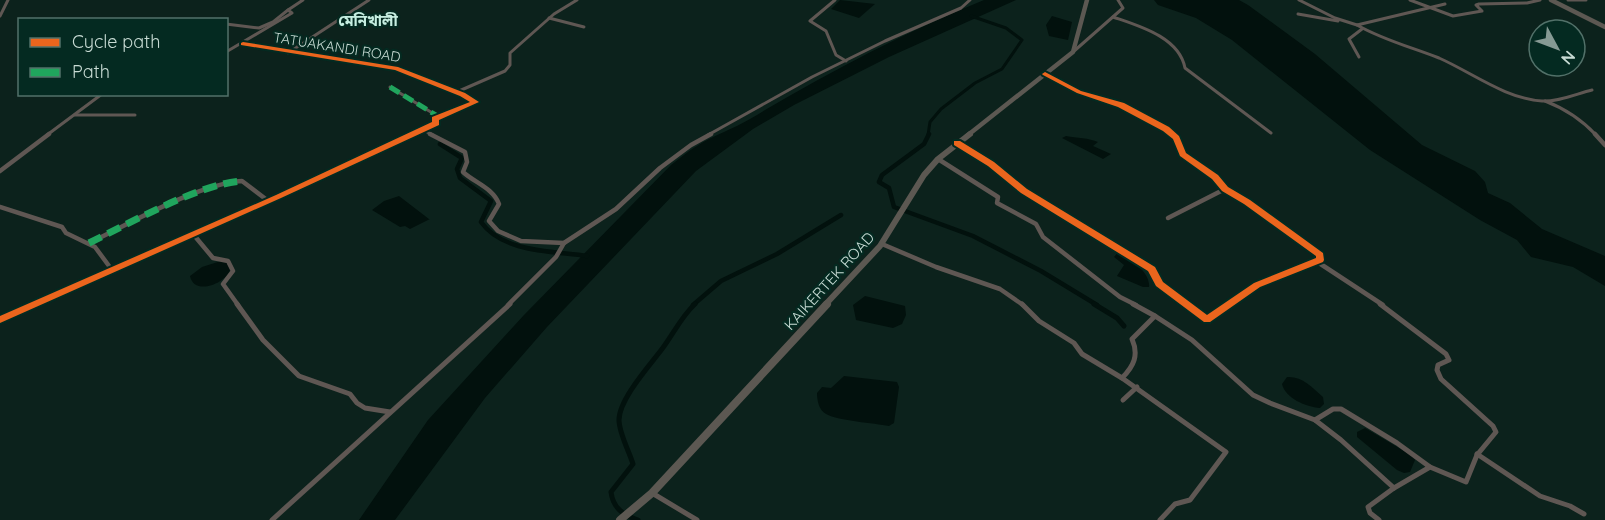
<svg xmlns="http://www.w3.org/2000/svg" width="1605" height="520" font-family="Quicksand,'Noto Sans Bengali',sans-serif">
  <style>
    .water { fill: #02110d }
    .lines { fill: none; stroke-linecap: round; stroke-linejoin: round }
    .canal-far2 { stroke: #02110d; stroke-width: 3 }
    .canal-far1 { stroke: #02110d; stroke-width: 4.5 }
    .canal { stroke: #02110d; stroke-width: 5 }
    .minor-far2 { stroke: #5f5753; stroke-width: 3 }
    .minor-far1 { stroke: #5f5753; stroke-width: 4.5 }
    .minor { stroke: #5f5753; stroke-width: 5 }
    .major-far2 { stroke: #5c5852; stroke-width: 4.5 }
    .major-far1 { stroke: #5c5852; stroke-width: 6 }
    .major { stroke: #5c5852; stroke-width: 8 }
    .quiet-far1 { stroke: #20a55d; stroke-width: 5; stroke-dasharray: 11 5; stroke-linecap: butt }
    .quiet { stroke: #20a55d; stroke-width: 7; stroke-dasharray: 14 7; stroke-linecap: butt }
    .cycleway-casing { stroke: #042a21; stroke-width: 4 }
    .cycleway { fill: #eb651d; fill-rule: evenodd }
    .labels { text-anchor: middle; dominant-baseline: central; stroke-width: 4.5; stroke-linejoin: round; paint-order: stroke }
    .far-street-label { font-size: 14px; fill: #c8dbd4; stroke: #042a21 }
    .far-quarter-label { font-size: 15px; font-weight: bold; fill: #c6eee1; stroke: #042a21 }
    .street-label { font-size: 15px; fill: #c8dbd4; stroke: #042a21 }
  </style>
  <rect width="100%" height="100%" fill="#0c221c"/>
  <g class="water">
    <polygon points="840,0 875,4 859,18 831,9"/>
    <path d="M984,0H1016L889,57L794,105L753,129L696,171L547,327L485,398L395,520H359L428,420L524,315L671,165C679,159 688,151 697,146C714,135 733,129 750,119C825,74 903,33 984,0Z"/>
    <polygon points="1154,0 1239,0 1248,5 1315,54 1422,145 1475,171 1485,182 1488,193 1510,203 1542,229 1605,256 1605,286 1573,267 1531,257 1517,240 1480,220 1370,150 1232,40 1196,18 1158,5"/>
    <polygon points="1052,16 1072,22 1068,40 1049,36 1046,25"/>
    <path d="M1066,136C1077,138 1089,138 1098,142L1093,146L1111,154L1103,159L1062,138Z"/>
    <polygon points="399,196 429,219 430,219 410,229 405,226 400,227 372,210 384,201"/>
    <path d="M1119,251C1130,258 1151,273 1149,287H1143L1117,276L1124,265L1114,257Z"/>
    <path d="M221,261L227,262L230,270C225,284 194,296 190,276L202,267Z"/>
    <polygon points="865,296 905,306 906,315 902,324 893,328 856,320 853,305"/>
    <path d="M844,376L897,382L899,387L894,423L889,426C874,423 839,421 826,414C819,410 817,401 817,393L822,387L831,388Z"/>
    <path d="M1287,377C1302,376 1312,387 1323,397L1324,404L1320,408C1306,407 1285,398 1282,384Z"/>
    <polygon points="1365,428 1411,455 1415,460 1410,472 1404,473 1397,470 1357,437 1357,432"/>
  </g>
  <g class="lines">
    <polyline class="canal-far2" points="928,135 930,122 941,109 975,83 1002,69 1022,40 1006,28 971,16"/>
    <g class="canal-far1">
      <polyline points="929,134 924,144 882,175 879,182 889,188 894,207 973,236 1041,271 1097,305"/>
      <path d="M440,144L462,158L457,169L460,178L491,201L481,222C503,253 553,251 587,256"/>
      <polyline points="693,305 721,281 777,254 841,215"/>
    </g>
    <g class="canal">
      <polyline points="1094,304 1117,318 1124,326"/>
      <path d="M638,520C623,515 613,508 611,492L633,464C629,451 619,433 619,420C619,399 650,365 662,349C674,333 681,317 695,304"/>
    </g>
    <g class="minor-far2">
      <polyline points="835,0 810,21 826,31 836,55 846,61"/>
      <polyline points="1299,0 1335,18 1357,25"/>
      <polyline points="1410,0 1453,16 1482,11 1476,5 1479,4 1527,3 1540,0"/>
      <polyline points="1568,0 1586,0"/>
      <path d="M1445,4L1357,25C1383,40 1411,47 1439,58C1471,72 1506,99 1542,101C1558,102 1576,94 1592,90"/>
      <polyline points="1298,14 1338,21"/>
      <polyline points="0,16 8,0"/>
      <path d="M1113,17C1139,26 1179,37 1185,68L1271,133"/>
      <polyline points="549,18 584,27"/>
      <polyline points="226,24 259,28 273,22 288,10"/>
      <polyline points="243,44 396,68 463,95 475,102 435,119 436,123 410,135"/>
      <polyline points="226,52 292,13 288,10 303,0"/>
      <polyline points="1073,52 1123,8 1118,0"/>
      <polyline points="288,53 369,0"/>
      <polyline points="1359,57 1349,39 1362,29"/>
      <path d="M1045,74C1056,80 1067,87 1079,92C1111,105 1145,110 1173,135"/>
      <polyline points="390,87 439,117"/>
      <polyline points="459,91 505,71 510,65 510,53 554,14 577,0"/>
      <path d="M1545,101C1566,109 1581,119 1596,135"/>
      <polyline points="75,115 135,115"/>
      <polyline points="423,130 433,135"/>
      <polyline points="47,135 102,94"/>
      <polyline points="708,135 812,77 885,41 961,8 970,0"/>
    </g>
    <g class="minor-far1">
      <path d="M430,134L465,152L467,162L463,172C475,183 493,188 499,204L489,221L498,231L521,241L564,243L616,209L660,168L691,145L711,134"/>
      <polyline points="1171,134 1176,138 1183,154 1215,177 1225,189 1247,202 1320,255 1320,260 1257,285 1228,305"/>
      <polyline points="1595,134 1605,145"/>
      <polyline points="957,143 991,164 1024,191 1152,269 1159,284 1188,305"/>
      <polyline points="938,159 998,197 997,203 1036,224 1043,237 1120,297 1136,305"/>
      <polyline points="0,171 49,134"/>
      <polyline points="0,207 62,227 66,233 95,247 112,270"/>
      <polyline points="1168,218 1225,189"/>
      <polyline points="193,234 213,258 228,261 233,271 223,284 238,305"/>
      <path d="M89,243C131,223 198,184 242,181L267,200"/>
      <polyline points="882,244 936,267 1000,289 1023,305"/>
      <polyline points="1316,261 1383,305"/>
      <polyline points="34,305 414,134"/>
      <polyline points="508,305 556,257 564,243"/>
    </g>
    <g class="minor">
      <polyline points="237,304 263,340 299,376 350,394 357,403 365,408 390,412"/>
      <path d="M1022,304L1039,321L1074,343L1082,354L1122,378C1134,366 1139,355 1132,339L1155,316L1192,340L1253,395L1270,403L1315,420L1333,409H1341L1397,443L1430,467L1394,488L1368,507L1370,513L1379,520"/>
      <polyline points="1133,304 1155,316"/>
      <polyline points="1186,304 1207,320 1230,304"/>
      <polyline points="1380,304 1446,354 1449,360 1438,365 1437,370 1441,379 1493,426 1496,432 1477,455 1466,482 1430,467"/>
      <polyline points="0,320 38,304"/>
      <polyline points="1122,378 1226,452 1190,500 1175,504 1160,520"/>
      <polyline points="1123,400 1137,387"/>
      <polyline points="1315,420 1341,440 1394,488"/>
      <polyline points="1477,454 1540,496 1570,506 1584,514"/>
      <polyline points="652,493 697,520"/>
      <polyline points="272,520 510,304"/>
    </g>
    <g class="major-far2">
      <polyline points="1551,0 1605,27"/>
      <polyline points="968,135 1073,52 1087,0"/>
    </g>
    <polyline class="major-far1" points="825,305 880,246 924,175 938,159 970,134"/>
    <polyline class="major" points="620,520 652,493 827,304"/>
    <polyline class="quiet-far1" points="390,87 439,117"/>
    <path class="quiet" d="M89,243C131,223 198,184 242,181"/>
    <g class="cycleway-casing">
      <g id="cycleway">
        <polygon points="243,42 398,67 465,93 479,102 439,120 439,125 281,198 0,323 0,316 276,195 432,122 432,117 470,102 460,96 395,70 241,45 241,43"/>
        <polygon points="1045,72 1081,91 1124,103 1169,127 1179,136 1186,153 1218,175 1228,187 1250,200 1323,253 1324,260 1323,262 1260,287 1210,322 1204,322 1156,286 1148,271 1021,193 988,166 954,145 954,141 960,141 994,162 1027,189 1155,267 1163,282 1207,315 1254,283 1316,258 1316,256 1244,204 1222,191 1212,179 1180,156 1173,139 1163,131 1118,107 1077,93 1043,75 1042,74"/>
      </g>
    </g>
    <use href="#cycleway" class="cycleway"/>
  </g>
  <g class="labels">
    <g class="far-street-label">
      <text transform="translate(337 47) rotate(9)">TATUAKANDI ROAD</text>
    </g>
    <g class="far-quarter-label">
      <text x="368" y="20">মেনিখালী</text>
    </g>
    <g class="street-label">
      <text transform="translate(829 281) rotate(-48)">KAIKERTEK ROAD</text>
    </g>
  </g>
  <rect x="18" y="18" width="210" height="78" fill="#042a21" stroke="#527169" stroke-width="1.5"/>
  <rect x="30" y="38" width="30" height="9" fill="#eb651d" stroke="#527169" stroke-width="1.5"/>
  <text x="72" y="48" font-size="18" fill="#c8dbd4">Cycle path</text>
  <rect x="30" y="68" width="30" height="9" fill="#20a55d" stroke="#527169" stroke-width="1.5"/>
  <text x="72" y="78" font-size="18" fill="#c8dbd4">Path</text>
  <g transform="translate(1557 48) rotate(131)"><circle r="28" fill="#042a21" stroke="#527169" stroke-width="1.5"/>
  <path d="M0-4.5L10 22L0 15L-10 22Z" fill="#869a94"/>
  <text y="-9" font-size="16" font-weight="bold" text-anchor="middle" fill="#c8dbd4">N</text>
  </g>
</svg>
